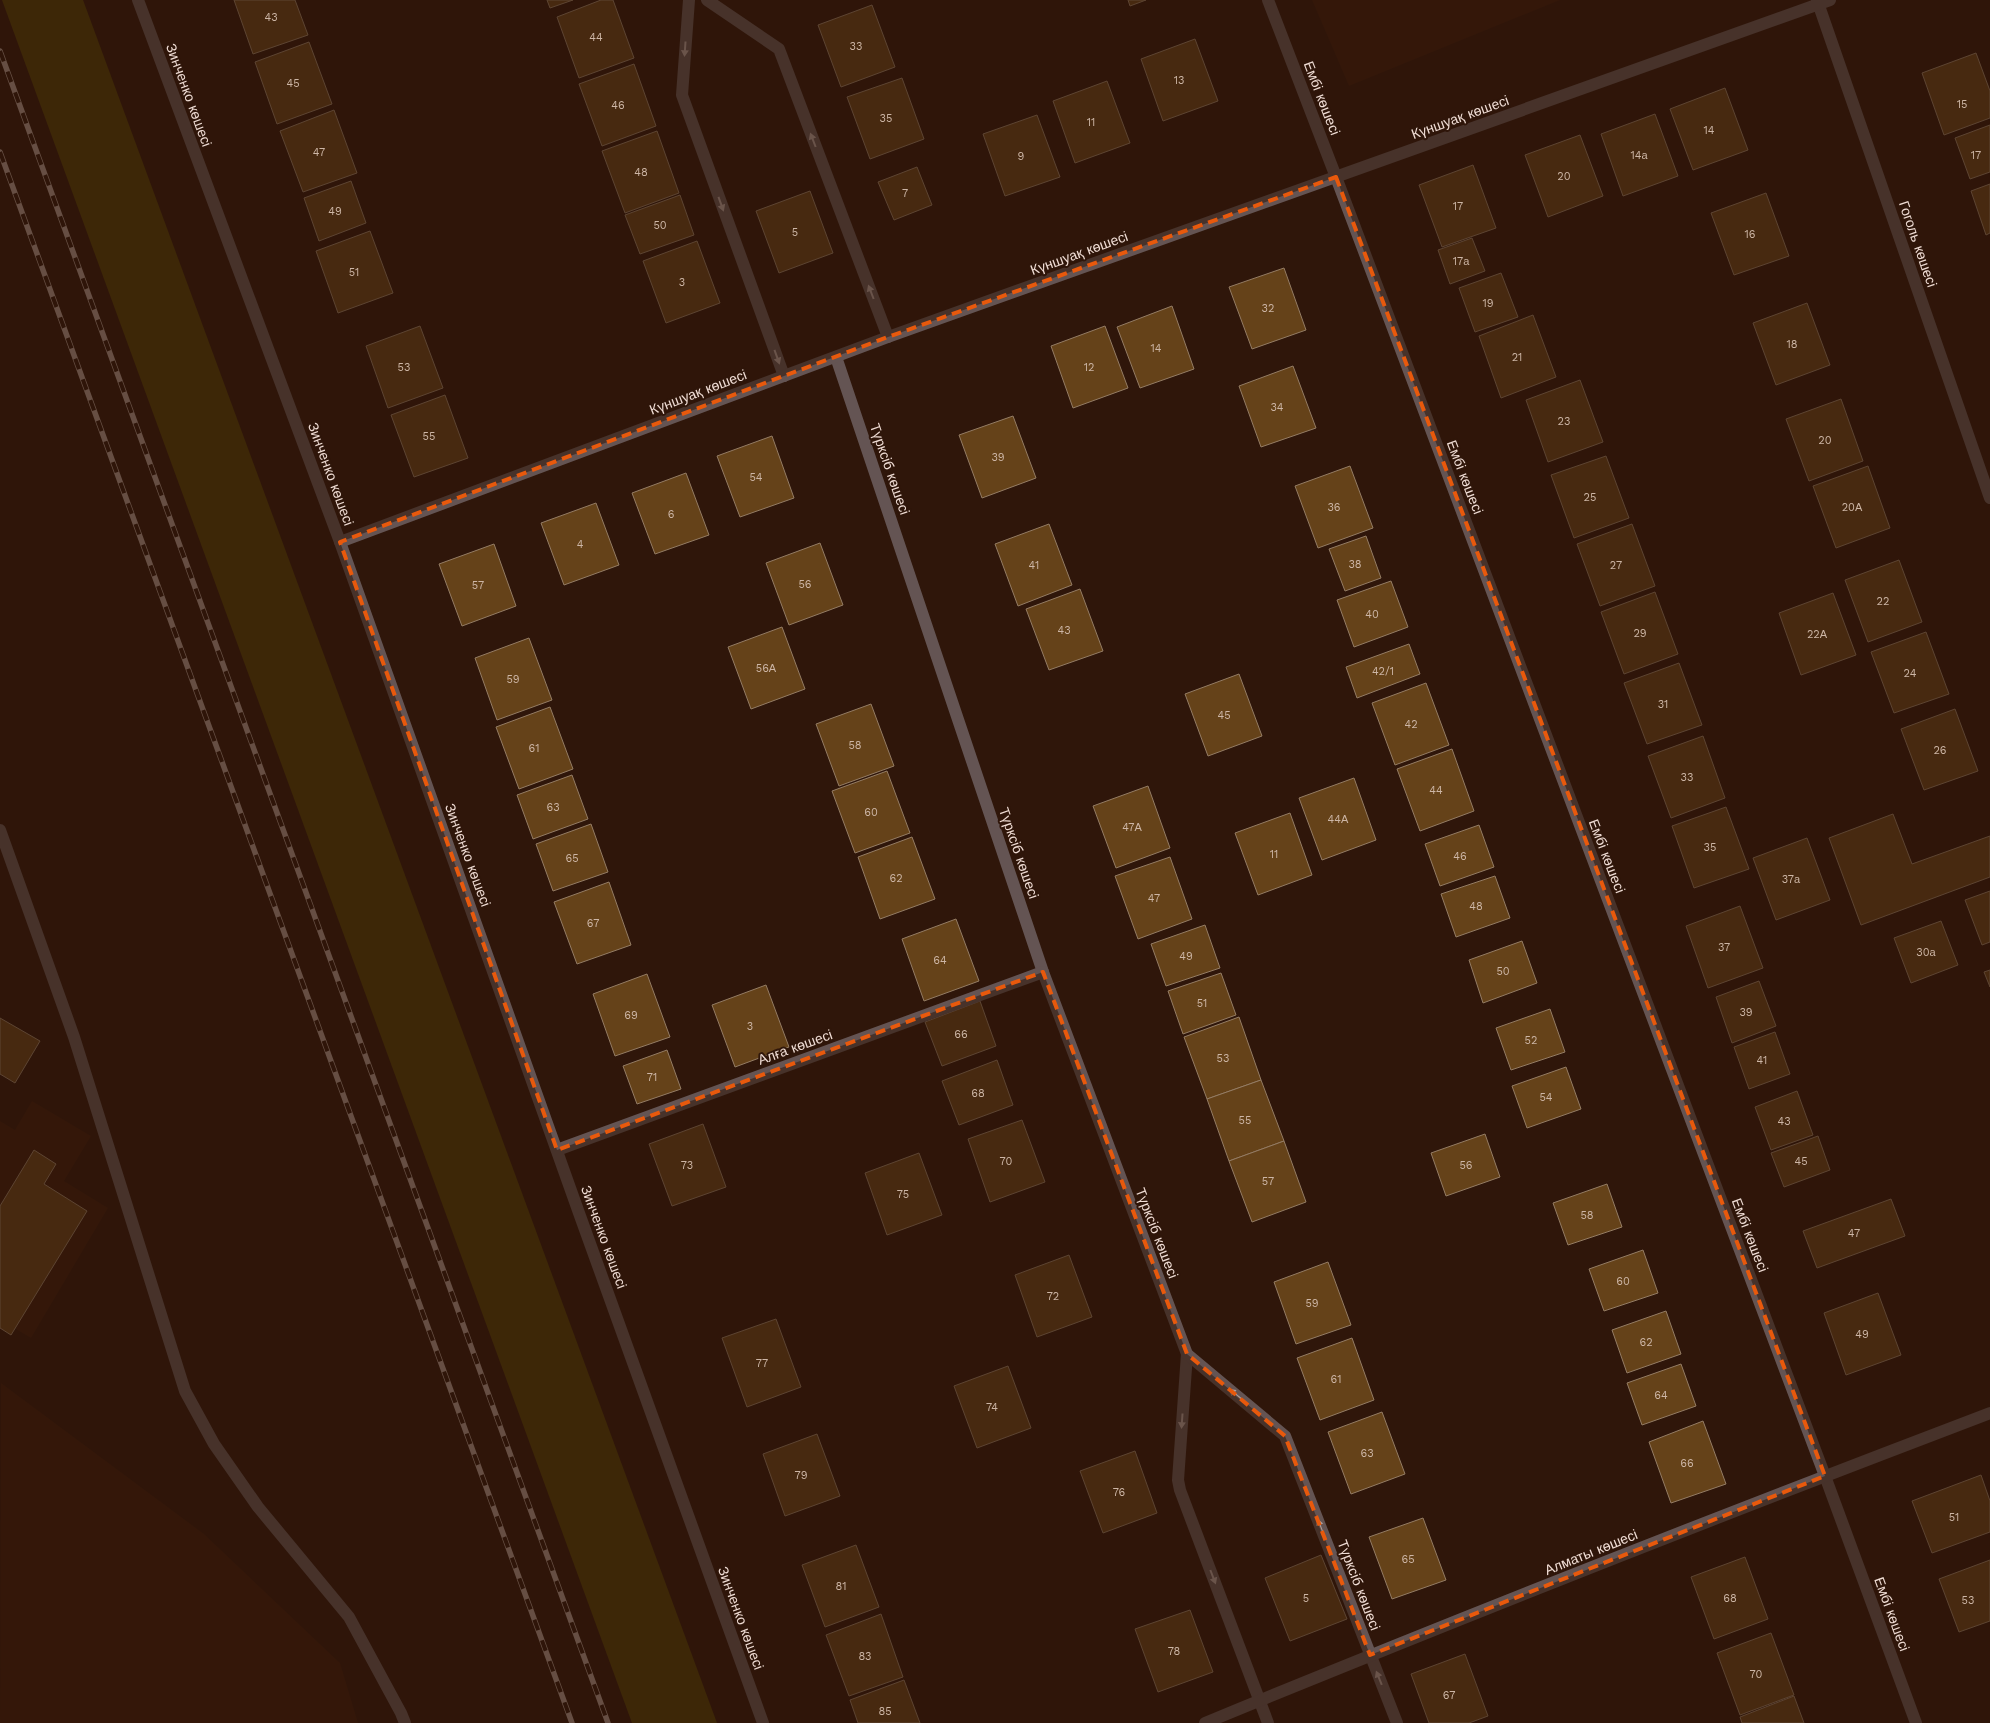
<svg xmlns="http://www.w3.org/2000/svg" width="1990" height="1723" font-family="'Work Sans',sans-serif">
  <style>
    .built { fill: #3a1a0a }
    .green { fill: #4f3c06 }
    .building { fill: #654219; stroke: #947c64 }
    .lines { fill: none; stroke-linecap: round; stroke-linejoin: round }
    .service { stroke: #645453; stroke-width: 12 }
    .minor { stroke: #645453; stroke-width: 12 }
    .tertiary { stroke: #645453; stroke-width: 12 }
    .rail-casing { stroke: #a89289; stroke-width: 5.5 }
    .rail { stroke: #2f160a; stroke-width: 4; stroke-dasharray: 11; stroke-linecap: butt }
    .oneway { fill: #b19f9a }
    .marked { fill: none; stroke: #e8590c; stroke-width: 4; stroke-dasharray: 10 6; stroke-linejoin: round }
    .labels { text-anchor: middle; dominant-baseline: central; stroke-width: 4; stroke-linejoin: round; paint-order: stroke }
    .number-label { font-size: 11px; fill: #cdb6a6 }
    .street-label { font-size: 14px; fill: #f0ddd5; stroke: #2f160a }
  </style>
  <rect width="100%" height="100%" fill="#2f160a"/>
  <g class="built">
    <polygon points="1312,0 1560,0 1349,86"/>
    <polygon points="32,1101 91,1136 64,1181 108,1208 31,1338 4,1322 0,1328 0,1121 15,1130"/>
    <polygon points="1,1383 204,1534 340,1663 358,1723 0,1723"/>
  </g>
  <polygon class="green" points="2,0 83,0 717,1723 632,1723"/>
  <g class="building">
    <polygon points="234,0 295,0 308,35 253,54"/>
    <polygon points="547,0 573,0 550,8"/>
    <polygon points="601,0 613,0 634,58 579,78 557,17"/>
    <polygon points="1128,0 1146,0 1130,6"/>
    <polygon points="872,5 895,67 841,87 818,25"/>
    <polygon points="1195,39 1218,101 1163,121 1141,59"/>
    <polygon points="309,42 332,104 277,124 255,62"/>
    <polygon points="1976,53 1990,91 1990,118 1944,135 1922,73"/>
    <polygon points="634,64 656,126 602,146 579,84"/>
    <polygon points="902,78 924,139 870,159 847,97"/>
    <polygon points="1107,81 1130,143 1075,163 1053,101"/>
    <polygon points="1725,88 1748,150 1693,170 1670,109"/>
    <polygon points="334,110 357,173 303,192 280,131"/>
    <polygon points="1655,114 1678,176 1623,196 1601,134"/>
    <polygon points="1037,115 1060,177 1005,196 983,134"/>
    <polygon points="1990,125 1990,172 1970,179 1955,138"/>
    <polygon points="657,131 679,193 625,213 602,151"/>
    <polygon points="1580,135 1603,196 1548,217 1525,155"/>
    <polygon points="1473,165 1496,228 1442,247 1419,185"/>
    <polygon points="917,167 932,205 894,220 878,182"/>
    <polygon points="351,181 366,223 319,241 304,198"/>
    <polygon points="1990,184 1990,233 1986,235 1971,191"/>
    <polygon points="810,191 833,253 779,273 756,211"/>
    <polygon points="1766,193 1789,256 1734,275 1711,213"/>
    <polygon points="680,195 694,235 640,254 625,215"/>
    <polygon points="370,231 393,293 338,313 316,251"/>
    <polygon points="1472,238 1485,271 1450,284 1438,250"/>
    <polygon points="697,241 720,303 666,323 643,261"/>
    <polygon points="1284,268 1306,330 1252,349 1229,287"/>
    <polygon points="1501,273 1518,317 1475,332 1459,288"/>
    <polygon points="1807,303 1830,365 1776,385 1753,323"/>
    <polygon points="1172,306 1194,369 1140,388 1117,327"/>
    <polygon points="1533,315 1556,377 1501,398 1479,336"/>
    <polygon points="420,326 443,388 388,408 366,346"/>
    <polygon points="1105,326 1128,388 1073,408 1051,346"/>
    <polygon points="1293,366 1316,428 1261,447 1239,386"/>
    <polygon points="1580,380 1603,442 1548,462 1526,400"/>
    <polygon points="445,395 468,458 414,477 391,415"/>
    <polygon points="1841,399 1863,461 1809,481 1786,419"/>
    <polygon points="1013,416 1036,478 982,498 959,435"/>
    <polygon points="772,436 794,498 740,517 717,456"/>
    <polygon points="1606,456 1629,518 1574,538 1551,475"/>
    <polygon points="1350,466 1373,528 1318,548 1295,486"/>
    <polygon points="1868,466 1890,528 1836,548 1813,486"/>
    <polygon points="686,473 709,535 655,554 632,493"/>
    <polygon points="596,503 619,565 564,585 541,523"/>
    <polygon points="1049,524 1072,585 1018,606 995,544"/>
    <polygon points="1632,524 1655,586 1600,606 1577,544"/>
    <polygon points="1366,536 1381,578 1345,591 1329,549"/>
    <polygon points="820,543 843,605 789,625 766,563"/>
    <polygon points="494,544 516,606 462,626 439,564"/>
    <polygon points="1899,560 1922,622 1868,642 1845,580"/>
    <polygon points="1391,581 1408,627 1354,647 1337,600"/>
    <polygon points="1080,589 1103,651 1049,670 1026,609"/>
    <polygon points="1655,592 1678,654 1624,674 1601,612"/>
    <polygon points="1833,593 1856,655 1801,675 1779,613"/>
    <polygon points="782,627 805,689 751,709 728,647"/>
    <polygon points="1926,632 1949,694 1894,713 1871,652"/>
    <polygon points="529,638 552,700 497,720 475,658"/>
    <polygon points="1409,644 1420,674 1357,698 1346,667"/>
    <polygon points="1679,663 1702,725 1647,744 1624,683"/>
    <polygon points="1239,674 1262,736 1208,756 1185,694"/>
    <polygon points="1426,683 1449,745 1395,765 1372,703"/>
    <polygon points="871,704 894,766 839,786 816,724"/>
    <polygon points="550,707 573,769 519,789 496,727"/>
    <polygon points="1955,709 1978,771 1924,790 1901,729"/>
    <polygon points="1703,736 1725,798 1671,818 1648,756"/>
    <polygon points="1452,749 1474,811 1420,831 1397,769"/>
    <polygon points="887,771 910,833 855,853 832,791"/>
    <polygon points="572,775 588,819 533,839 517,795"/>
    <polygon points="1354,778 1376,840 1322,860 1299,798"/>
    <polygon points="1148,786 1170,848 1116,868 1093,806"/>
    <polygon points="1726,807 1749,869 1694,888 1672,826"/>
    <polygon points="1290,813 1312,875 1258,895 1235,833"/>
    <polygon points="1893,814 1912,864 1990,836 1990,877 1861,925 1829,838"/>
    <polygon points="591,824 608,872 553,891 536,844"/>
    <polygon points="1479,825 1494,867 1440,886 1425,844"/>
    <polygon points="912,837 935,899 880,919 858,857"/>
    <polygon points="1807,838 1830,900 1776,920 1753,858"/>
    <polygon points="1170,857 1192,919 1138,939 1115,876"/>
    <polygon points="1495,876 1510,918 1456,937 1441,894"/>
    <polygon points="609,882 631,945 577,964 554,902"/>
    <polygon points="1990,891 1990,942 1982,945 1965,900"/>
    <polygon points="1740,906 1763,968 1708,988 1686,926"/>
    <polygon points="956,919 979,981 924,1001 902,939"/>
    <polygon points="1941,921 1958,965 1911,983 1894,938"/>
    <polygon points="1205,925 1220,968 1166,986 1151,944"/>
    <polygon points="1522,941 1537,983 1483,1003 1469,960"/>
    <polygon points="1990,970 1990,987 1984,972"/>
    <polygon points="1221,973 1236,1015 1183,1034 1168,991"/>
    <polygon points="647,974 670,1037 615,1056 593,994"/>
    <polygon points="1759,981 1776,1026 1732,1043 1716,997"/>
    <polygon points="766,985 789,1047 735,1067 712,1005"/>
    <polygon points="980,1001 996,1046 942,1066 925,1022"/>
    <polygon points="1550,1009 1565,1052 1511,1070 1496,1028"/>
    <polygon points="1239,1017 1261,1080 1207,1099 1184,1037"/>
    <polygon points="0,1018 40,1041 15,1083 0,1074"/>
    <polygon points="1775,1032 1790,1074 1749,1089 1734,1047"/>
    <polygon points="667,1050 681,1089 637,1104 623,1066"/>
    <polygon points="997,1060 1013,1105 959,1125 942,1081"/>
    <polygon points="1566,1067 1581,1109 1527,1128 1512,1086"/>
    <polygon points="1261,1080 1284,1141 1229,1161 1207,1099"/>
    <polygon points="1797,1091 1813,1135 1771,1150 1755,1107"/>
    <polygon points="1022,1120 1045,1182 990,1202 968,1139"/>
    <polygon points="703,1124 726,1187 672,1206 649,1144"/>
    <polygon points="1485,1134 1500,1177 1446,1196 1431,1153"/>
    <polygon points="1818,1136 1830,1170 1784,1187 1771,1153"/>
    <polygon points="1284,1141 1306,1202 1252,1222 1229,1161"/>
    <polygon points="34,1150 56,1164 44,1184 87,1211 11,1335 0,1328 0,1206"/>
    <polygon points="919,1153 942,1215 887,1235 865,1173"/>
    <polygon points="1607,1184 1622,1227 1568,1245 1553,1203"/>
    <polygon points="1891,1199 1905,1236 1817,1268 1803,1231"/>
    <polygon points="1643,1250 1658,1293 1604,1311 1589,1269"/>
    <polygon points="1069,1255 1092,1317 1037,1337 1015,1275"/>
    <polygon points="1328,1262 1351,1325 1296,1344 1274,1282"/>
    <polygon points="1878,1293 1901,1355 1846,1375 1824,1313"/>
    <polygon points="1666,1311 1681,1354 1627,1373 1612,1330"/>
    <polygon points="776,1319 801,1387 747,1407 722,1338"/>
    <polygon points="1352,1338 1374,1400 1320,1420 1297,1358"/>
    <polygon points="1681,1364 1696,1406 1642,1425 1627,1383"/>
    <polygon points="1008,1366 1031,1428 977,1448 954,1386"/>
    <polygon points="1382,1412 1405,1474 1351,1494 1328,1432"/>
    <polygon points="1703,1421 1726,1484 1671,1503 1649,1442"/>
    <polygon points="817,1434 840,1496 785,1516 763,1454"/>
    <polygon points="1135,1451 1157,1513 1103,1533 1080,1471"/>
    <polygon points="1981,1475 1990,1501 1990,1532 1932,1553 1912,1501"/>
    <polygon points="1423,1518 1446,1580 1392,1599 1369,1537"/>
    <polygon points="856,1545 879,1607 825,1627 802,1565"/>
    <polygon points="1321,1555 1347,1619 1290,1641 1265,1578"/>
    <polygon points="1745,1557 1768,1619 1714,1639 1691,1577"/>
    <polygon points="1990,1560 1990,1621 1959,1632 1939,1579"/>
    <polygon points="1190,1610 1213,1672 1158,1692 1135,1629"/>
    <polygon points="881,1614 903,1677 849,1696 826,1635"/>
    <polygon points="1771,1633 1794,1695 1740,1715 1717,1653"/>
    <polygon points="1465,1654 1488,1716 1469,1723 1429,1723 1411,1674"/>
    <polygon points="904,1680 920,1723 858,1723 850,1700"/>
    <polygon points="1794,1696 1804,1723 1742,1723 1740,1717"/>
  </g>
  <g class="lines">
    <polyline class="service" points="0,830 74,1037 185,1391 214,1444 258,1507 349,1617 401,1713 405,1723"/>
    <g class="minor">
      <polyline points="689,0 682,95 784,376"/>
      <polyline points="707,0 779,49 888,337"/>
      <polyline points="1268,0 1336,177 1825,1476 1916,1723"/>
      <polyline points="1817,0 1990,498"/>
      <polyline points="836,357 1043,972 1187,1354 1178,1480 1180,1490 1268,1723"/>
      <polyline points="340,542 888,337 1830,0"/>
      <polyline points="557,1150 1043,972"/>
      <polyline points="1187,1354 1285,1436 1397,1723"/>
      <path d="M1205,1723C1465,1616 1727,1513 1990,1413"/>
    </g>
    <polyline class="tertiary" points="138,0 340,542 579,1213 763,1723"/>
    <g class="rail-casing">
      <g id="rail">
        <polyline points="0,51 608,1723"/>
        <polyline points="0,152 572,1723"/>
      </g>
    </g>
    <use href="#rail" class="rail"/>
  </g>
  <defs><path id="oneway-solid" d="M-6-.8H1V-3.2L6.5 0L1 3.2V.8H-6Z" transform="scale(1.25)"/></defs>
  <g class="oneway">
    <use href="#oneway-solid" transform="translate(685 49) rotate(94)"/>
    <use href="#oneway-solid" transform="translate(813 140) rotate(-111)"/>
    <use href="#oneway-solid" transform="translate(721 204) rotate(70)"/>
    <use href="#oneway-solid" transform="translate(871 292) rotate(-111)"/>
    <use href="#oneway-solid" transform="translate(777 357) rotate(70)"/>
    <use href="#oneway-solid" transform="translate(1235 1394) rotate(-141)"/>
    <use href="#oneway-solid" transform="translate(1182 1421) rotate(94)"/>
    <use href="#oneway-solid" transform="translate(1320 1526) rotate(-111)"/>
    <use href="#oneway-solid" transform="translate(1213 1577) rotate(69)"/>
    <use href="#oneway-solid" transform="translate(1379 1678) rotate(-112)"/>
  </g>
  <path d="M0 0H1990V1723H0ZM1336,177L1825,1476L1370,1655L1285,1436L1187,1354L1043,972L557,1150L340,542L888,337Z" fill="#2f160a" fill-opacity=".55" fill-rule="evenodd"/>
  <path class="marked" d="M1336,177L1825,1476L1370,1655L1285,1436L1187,1354L1043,972L557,1150L340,542L888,337Z"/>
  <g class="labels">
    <g class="number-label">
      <text x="271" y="17">43</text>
      <text x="596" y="37">44</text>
      <text x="856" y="46">33</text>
      <text x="1179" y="80">13</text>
      <text x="293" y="83">45</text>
      <text x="1962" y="104">15</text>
      <text x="618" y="105">46</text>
      <text x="886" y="118">35</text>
      <text x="1091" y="122">11</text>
      <text x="1709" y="130">14</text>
      <text x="319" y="152">47</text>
      <text x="1639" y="155">14а</text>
      <text x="1976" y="155">17</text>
      <text x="1021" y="156">9</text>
      <text x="641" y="172">48</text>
      <text x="1564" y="176">20</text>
      <text x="905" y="193">7</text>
      <text x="1458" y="206">17</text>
      <text x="335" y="211">49</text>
      <text x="660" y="225">50</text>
      <text x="795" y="232">5</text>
      <text x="1750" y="234">16</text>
      <text x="1461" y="261">17а</text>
      <text x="354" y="272">51</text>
      <text x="682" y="282">3</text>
      <text x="1488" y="303">19</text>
      <text x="1268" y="308">32</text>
      <text x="1792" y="344">18</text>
      <text x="1156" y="348">14</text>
      <text x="1517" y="357">21</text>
      <text x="404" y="367">53</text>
      <text x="1089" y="367">12</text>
      <text x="1277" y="407">34</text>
      <text x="1564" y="421">23</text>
      <text x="429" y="436">55</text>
      <text x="1825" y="440">20</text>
      <text x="998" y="457">39</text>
      <text x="756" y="477">54</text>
      <text x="1590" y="497">25</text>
      <text x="1334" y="507">36</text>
      <text x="1852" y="507">20А</text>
      <text x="671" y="514">6</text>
      <text x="580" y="544">4</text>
      <text x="1355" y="564">38</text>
      <text x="1034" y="565">41</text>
      <text x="1616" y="565">27</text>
      <text x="805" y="584">56</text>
      <text x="478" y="585">57</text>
      <text x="1883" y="601">22</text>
      <text x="1372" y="614">40</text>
      <text x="1064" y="630">43</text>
      <text x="1640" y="633">29</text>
      <text x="1817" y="634">22А</text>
      <text x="766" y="668">56А</text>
      <text x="1383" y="671">42/1</text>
      <text x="1910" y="673">24</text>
      <text x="513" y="679">59</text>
      <text x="1663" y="704">31</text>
      <text x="1224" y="715">45</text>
      <text x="1411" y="724">42</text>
      <text x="855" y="745">58</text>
      <text x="534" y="748">61</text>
      <text x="1940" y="750">26</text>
      <text x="1687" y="777">33</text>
      <text x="1436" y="790">44</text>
      <text x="553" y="807">63</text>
      <text x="871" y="812">60</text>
      <text x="1338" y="819">44А</text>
      <text x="1132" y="827">47А</text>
      <text x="1710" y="847">35</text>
      <text x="1274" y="854">11</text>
      <text x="1460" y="856">46</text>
      <text x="572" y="858">65</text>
      <text x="896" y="878">62</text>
      <text x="1791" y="879">37а</text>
      <text x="1154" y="898">47</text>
      <text x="1476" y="906">48</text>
      <text x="593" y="923">67</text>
      <text x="1724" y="947">37</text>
      <text x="1926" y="952">30а</text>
      <text x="1186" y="956">49</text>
      <text x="940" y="960">64</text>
      <text x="1503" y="971">50</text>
      <text x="1202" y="1003">51</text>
      <text x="1746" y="1012">39</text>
      <text x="631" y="1015">69</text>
      <text x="750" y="1026">3</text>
      <text x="961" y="1034">66</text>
      <text x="1531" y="1040">52</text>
      <text x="1223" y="1058">53</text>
      <text x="1762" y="1060">41</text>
      <text x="652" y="1077">71</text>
      <text x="978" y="1093">68</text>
      <text x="1546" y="1097">54</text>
      <text x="1245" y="1120">55</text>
      <text x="1784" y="1121">43</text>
      <text x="1006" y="1161">70</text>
      <text x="1801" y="1161">45</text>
      <text x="687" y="1165">73</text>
      <text x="1466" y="1165">56</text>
      <text x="1268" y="1181">57</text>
      <text x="903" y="1194">75</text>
      <text x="1587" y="1215">58</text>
      <text x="1854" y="1233">47</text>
      <text x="1623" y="1281">60</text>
      <text x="1053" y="1296">72</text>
      <text x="1312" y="1303">59</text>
      <text x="1862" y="1334">49</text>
      <text x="1646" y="1342">62</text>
      <text x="762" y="1363">77</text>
      <text x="1336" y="1379">61</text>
      <text x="1661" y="1395">64</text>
      <text x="992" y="1407">74</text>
      <text x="1367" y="1453">63</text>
      <text x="1687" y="1463">66</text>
      <text x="801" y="1475">79</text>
      <text x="1119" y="1492">76</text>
      <text x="1954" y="1517">51</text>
      <text x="1408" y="1559">65</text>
      <text x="841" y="1586">81</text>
      <text x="1306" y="1598">5</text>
      <text x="1730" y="1598">68</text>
      <text x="1968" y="1600">53</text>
      <text x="1174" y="1651">78</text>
      <text x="865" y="1656">83</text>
      <text x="1756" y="1674">70</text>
      <text x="1449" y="1695">67</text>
      <text x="885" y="1711">85</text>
    </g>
    <g class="street-label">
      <text transform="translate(189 95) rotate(70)">Зинченко көшесі</text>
      <text transform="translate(1322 98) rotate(69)">Ембі көшесі</text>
      <text transform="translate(1460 117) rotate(-20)">Күншуақ көшесі</text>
      <text transform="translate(1918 244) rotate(71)">Гоголь көшесі</text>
      <text transform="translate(1079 253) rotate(-20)">Күншуақ көшесі</text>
      <text transform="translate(698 392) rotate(-21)">Күншуақ көшесі</text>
      <text transform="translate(890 469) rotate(71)">Түрксіб көшесі</text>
      <text transform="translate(331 474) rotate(70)">Зинченко көшесі</text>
      <text transform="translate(1465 477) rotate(69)">Ембі көшесі</text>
      <text transform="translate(1019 853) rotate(71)">Түрксіб көшесі</text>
      <text transform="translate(468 855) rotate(70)">Зинченко көшесі</text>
      <text transform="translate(1607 856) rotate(69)">Ембі көшесі</text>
      <text transform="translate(795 1047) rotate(-20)">Алға көшесі</text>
      <text transform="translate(1157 1233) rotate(69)">Түрксіб көшесі</text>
      <text transform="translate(1750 1235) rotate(69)">Ембі көшесі</text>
      <text transform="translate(604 1237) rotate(70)">Зинченко көшесі</text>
      <text transform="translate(1591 1552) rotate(-22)">Алматы көшесі</text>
      <text transform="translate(1359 1585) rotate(69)">Түрксіб көшесі</text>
      <text transform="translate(1892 1614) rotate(70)">Ембі көшесі</text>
      <text transform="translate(741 1618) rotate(70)">Зинченко көшесі</text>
    </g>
  </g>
</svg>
